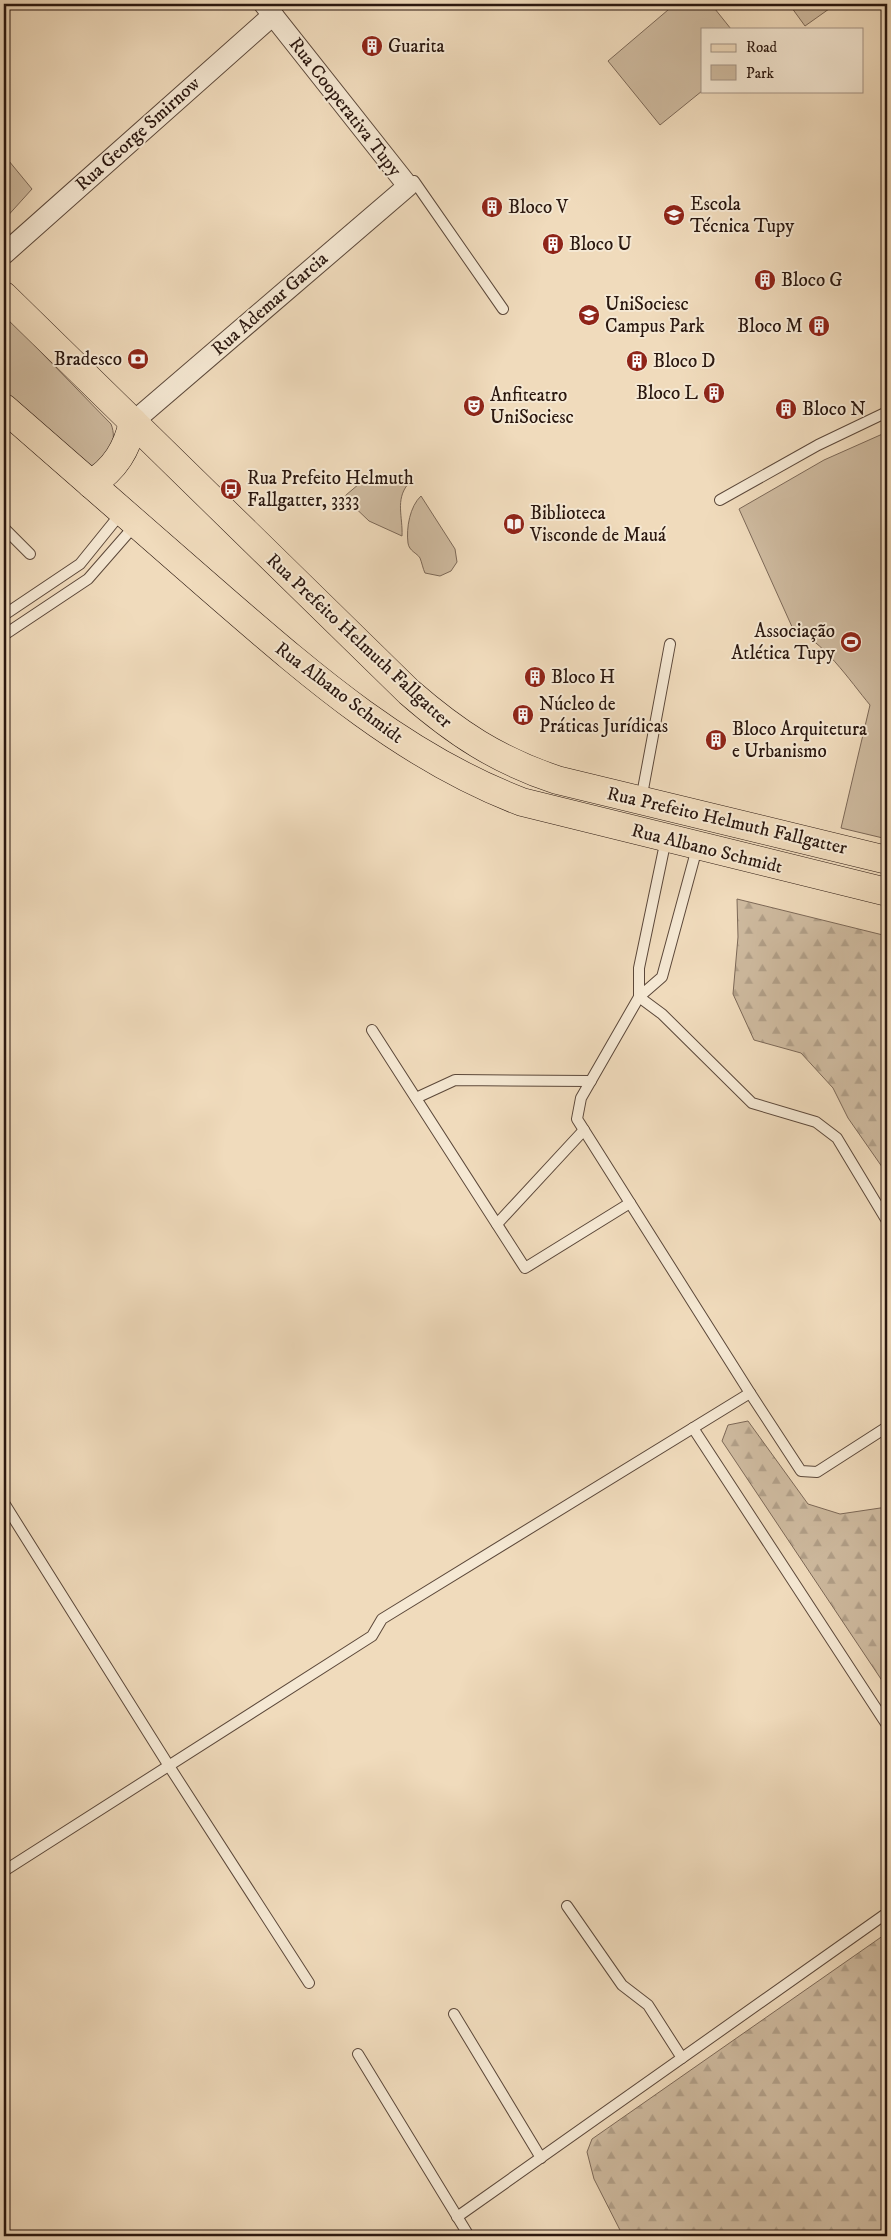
<svg xmlns="http://www.w3.org/2000/svg" width="891" height="2240" font-family="'IM FELL DW Pica',serif">
  <style>
    .green { fill: #ceba9f; stroke: #7c6857 }
    .forest { fill: url(#forest-firs); stroke: #7c6857 }
    .lines { fill: none; stroke-linecap: round; stroke-linejoin: round }
    .service-casing { stroke: #5c483a; stroke-width: 12 }
    .minor-casing { stroke: #5c483a; stroke-width: 22 }
    .primary-casing { stroke: #2a170f; stroke-width: 29 }
    .service { stroke: #f5e8d3; stroke-width: 10 }
    .minor { stroke: #f5e8d3; stroke-width: 20 }
    .primary { stroke: #f0dbbc; stroke-width: 28 }
    .labels { text-anchor: middle; dominant-baseline: central; stroke-width: 4; stroke-linejoin: round; paint-order: stroke }
    .poi-label { font-size: 19px; fill: #2a170f; stroke: #f5e8d3; text-anchor: start }
    .street-label { font-size: 19px; fill: #2a170f; stroke: #f5e8d3 }
  </style>
  <defs>
    <pattern id="forest-firs" width="22" height="20" patternUnits="userSpaceOnUse" patternTransform="scale(1.25)"><rect width="22" height="20" fill="#ceba9f"/><path d="M5 1l3.5 6h-7zM16 11l3.5 6h-7z" fill="#b19f88"/></pattern>
  </defs>
  <rect width="100%" height="100%" fill="#f0dbbc"/>
  <filter id="stains"><feTurbulence type="fractalNoise" baseFrequency=".004" numOctaves="4"/><feColorMatrix values="0 0 0 0 .2 0 0 0 0 .09 0 0 0 0 .02 0 0 0 .5 -.17"/></filter>
  <radialGradient id="worn" r=".72"><stop offset=".6" stop-color="#630" stop-opacity="0"/><stop offset="1" stop-color="#630" stop-opacity=".3"/></radialGradient>
  <g class="green">
    <polygon points="675,4 711,4 731,29 702,29 702,91 660,125 608,61"/>
    <polygon points="789,4 836,4 805,26"/>
    <polygon points="4,155 32,189 4,220"/>
    <path d="M4,314L111,424C118,441 109,462 90,466L4,398Z"/>
    <path d="M887,432V839L841,828L870,705C850,681 822,639 793,629L739,509L824,460Z"/>
    <path d="M388,476L405,478L408,484C395,500 403,517 402,536L369,521L346,499V495L359,484Z"/>
    <path d="M421,496L455,549L457,562L451,571L440,576L425,573C423,569 422,563 420,558C417,553 409,551 408,543C406,528 410,506 421,496Z"/>
  </g>
  <g class="forest">
    <polygon points="737,899 887,936 887,1174 848,1118 833,1088 801,1053 754,1040 733,994 738,937"/>
    <polygon points="748,1421 808,1504 840,1514 887,1507 887,1688 722,1441 728,1425"/>
    <polygon points="887,1933 887,2226 876,2236 623,2236 594,2179 587,2152 592,2139"/>
  </g>
  <g class="lines">
    <g class="service-casing">
      <g id="service">
        <polyline points="414,181 503,309"/>
        <polyline points="720,500 818,445 887,412"/>
        <polyline points="4,528 30,554"/>
        <polyline points="4,615 80,564 122,512"/>
        <polyline points="4,635 88,579 136,524"/>
        <polyline points="641,800 670,644"/>
        <polyline points="697,848 662,977 639,997 581,1098 577,1119 750,1393 801,1471 817,1472 887,1427"/>
        <polyline points="639,997 662,1014 752,1103 816,1122 837,1138 887,1221"/>
        <polyline points="639,997 639,968 666,839"/>
        <polyline points="372,1030 525,1268 630,1203"/>
        <polyline points="416,1098 455,1080 591,1081"/>
        <polyline points="497,1224 584,1130"/>
        <polyline points="693,1428 887,1725"/>
        <polyline points="4,1503 169,1766 309,1983"/>
        <polyline points="4,1871 372,1636 382,1619 750,1393"/>
        <polyline points="567,1906 622,1985 648,2005 682,2058"/>
        <polyline points="454,2014 541,2158"/>
        <polyline points="358,2054 469,2236"/>
        <polyline points="457,2217 887,1913"/>
      </g>
    </g>
    <g class="minor-casing">
      <g id="minor">
        <polyline points="4,254 273,15"/>
        <polyline points="133,422 408,186 264,4"/>
      </g>
    </g>
    <g class="primary-casing">
      <g id="primary">
        <path d="M4,296L409,692C456,733 497,760 557,780L887,860"/>
        <path d="M4,408C72,468 141,527 209,587C306,671 401,756 522,802L887,892"/>
        <path d="M91,484C115,469 127,449 133,422"/>
      </g>
    </g>
    <use href="#service" class="service"/>
    <use href="#minor" class="minor"/>
    <use href="#primary" class="primary"/>
  </g>
  <defs>
    <g id="building-disc" transform="scale(1.125)"><circle r="9.5" fill="#8f2418" stroke="#f5e8d3"/><path d="M-4-6H4V6H1V3H-1V6H-4ZM-2.5-4.3h1.7v1.8h-1.7ZM.8-4.3h1.7v1.8H.8ZM-2.5-1h1.7V.8h-1.7ZM.8-1h1.7V.8H.8Z" fill="#fff"/></g>
    <g id="school-disc" transform="scale(1.125)"><circle r="9.5" fill="#8f2418" stroke="#f5e8d3"/><path d="M0-5L7-2L0 1L-7-2ZM-4 1L0 2.5L4 1V4Q0 6-4 4Z" fill="#fff"/></g>
    <g id="university-disc" transform="scale(1.125)"><circle r="9.5" fill="#8f2418" stroke="#f5e8d3"/><path d="M0-5L7-2L0 1L-7-2ZM-4 1L0 2.5L4 1V4Q0 6-4 4Z" fill="#fff"/></g>
    <g id="bank-disc" transform="scale(1.125)"><circle r="9.5" fill="#8f2418" stroke="#f5e8d3"/><path d="M-6-4H6V4H-6ZM0-2.3a2.3 2.3 0 1 0 0 4.6a2.3 2.3 0 1 0 0-4.6Z" fill="#fff"/></g>
    <g id="theatre-disc" transform="scale(1.125)"><circle r="9.5" fill="#8f2418" stroke="#f5e8d3"/><path d="M-5-5.5Q0-4 5-5.5V0Q5 5 0 6Q-5 5-5 0ZM-3.3-2.5H-1v1.5H-3.3ZM1-2.5H3.3v1.5H1ZM-2.8 1Q0 5.5 2.8 1Z" fill="#fff"/></g>
    <g id="bus-disc" transform="scale(1.125)"><circle r="9.5" fill="#8f2418" stroke="#f5e8d3"/><path d="M-5-6H5V4H4V6H2V4H-2V6H-4V4H-5ZM-3.5-4V0h7V-4ZM-3.5 1.2v1.5H-2V1.2ZM2 1.2v1.5H3.5V1.2Z" fill="#fff"/></g>
    <g id="library-disc" transform="scale(1.125)"><circle r="9.5" fill="#8f2418" stroke="#f5e8d3"/><path d="M-6-4Q-3-5.5-.7-3.5V5Q-3 3-6 4ZM6-4Q3-5.5 .7-3.5V5Q3 3 6 4Z" fill="#fff"/></g>
    <g id="stadium-disc" transform="scale(1.125)"><circle r="9.5" fill="#8f2418" stroke="#f5e8d3"/><path d="M0-5a6.5 5 0 1 0 0 10a6.5 5 0 1 0 0-10ZM-3.5-1.8h7v3.6h-7Z" fill="#fff"/></g>
  </defs>
  <g fill-rule="evenodd">
    <use href="#building-disc" x="372" y="46"/>
    <use href="#building-disc" x="492" y="207"/>
    <use href="#school-disc" x="674" y="215"/>
    <use href="#building-disc" x="553" y="244"/>
    <use href="#building-disc" x="765" y="280"/>
    <use href="#university-disc" x="589" y="315"/>
    <use href="#building-disc" x="819" y="326"/>
    <use href="#bank-disc" x="138" y="359"/>
    <use href="#building-disc" x="637" y="361"/>
    <use href="#building-disc" x="714" y="393"/>
    <use href="#theatre-disc" x="474" y="406"/>
    <use href="#building-disc" x="786" y="409"/>
    <use href="#bus-disc" x="231" y="489"/>
    <use href="#library-disc" x="514" y="524"/>
    <use href="#stadium-disc" x="851" y="642"/>
    <use href="#building-disc" x="535" y="677"/>
    <use href="#building-disc" x="523" y="715"/>
    <use href="#building-disc" x="716" y="740"/>
  </g>
  <g class="labels">
    <g class="poi-label">
      <text x="388" y="46">Guarita</text>
      <text x="690" y="204">Escola<tspan x="690" dy="22">Técnica Tupy</tspan></text>
      <text x="508" y="207">Bloco V</text>
      <text x="569" y="244">Bloco U</text>
      <text x="781" y="280">Bloco G</text>
      <text x="605" y="304">UniSociesc<tspan x="605" dy="22">Campus Park</tspan></text>
      <text x="803" y="326" text-anchor="end">Bloco M</text>
      <text x="122" y="359" text-anchor="end">Bradesco</text>
      <text x="653" y="361">Bloco D</text>
      <text x="698" y="393" text-anchor="end">Bloco L</text>
      <text x="490" y="395">Anfiteatro<tspan x="490" dy="22">UniSociesc</tspan></text>
      <text x="802" y="409">Bloco N</text>
      <text x="247" y="478">Rua Prefeito Helmuth<tspan x="247" dy="22">Fallgatter, 3333</tspan></text>
      <text x="530" y="513">Biblioteca<tspan x="530" dy="22">Visconde de Mauá</tspan></text>
      <text x="835" y="631" text-anchor="end">Associação<tspan x="835" dy="22">Atlética Tupy</tspan></text>
      <text x="551" y="677">Bloco H</text>
      <text x="539" y="704">Núcleo de<tspan x="539" dy="22">Práticas Jurídicas</tspan></text>
      <text x="732" y="729">Bloco Arquitetura<tspan x="732" dy="22">e Urbanismo</tspan></text>
    </g>
    <g class="street-label">
      <text transform="translate(345 107) rotate(52)">Rua Cooperativa Tupy</text>
      <text transform="translate(138 134) rotate(-42)">Rua George Smirnow</text>
      <text transform="translate(270 304) rotate(-41)">Rua Ademar Garcia</text>
      <text transform="translate(359 641) rotate(43)">Rua Prefeito Helmuth Fallgatter</text>
      <text transform="translate(339 693) rotate(37)">Rua Albano Schmidt</text>
      <text transform="translate(727 821) rotate(13)">Rua Prefeito Helmuth Fallgatter</text>
      <text transform="translate(707 849) rotate(14)">Rua Albano Schmidt</text>
    </g>
  </g>
  <rect width="891" height="2240" fill="none" stroke="#f0dbbc" stroke-width="20"/>
  <rect x="5" y="5" width="881" height="2230" fill="none" stroke="#2a170f" stroke-width="2.5"/>
  <rect x="10" y="10" width="871" height="2220" fill="none" stroke="#2a170f"/>
  <rect x="701" y="28" width="162" height="65" fill="#f5e8d3" stroke="#a49485"/>
  <rect x="711" y="44" width="25" height="8" fill="#f0dbbc" stroke="#a49485"/>
  <text x="746" y="52" font-size="15" fill="#2a170f">Road</text>
  <rect x="711" y="65" width="25" height="15" fill="#ceba9f" stroke="#a49485"/>
  <text x="746" y="78" font-size="15" fill="#2a170f">Park</text>
  <rect width="100%" height="100%" filter="url(#stains)"/>
  <rect width="100%" height="100%" fill="url(#worn)"/>
</svg>
